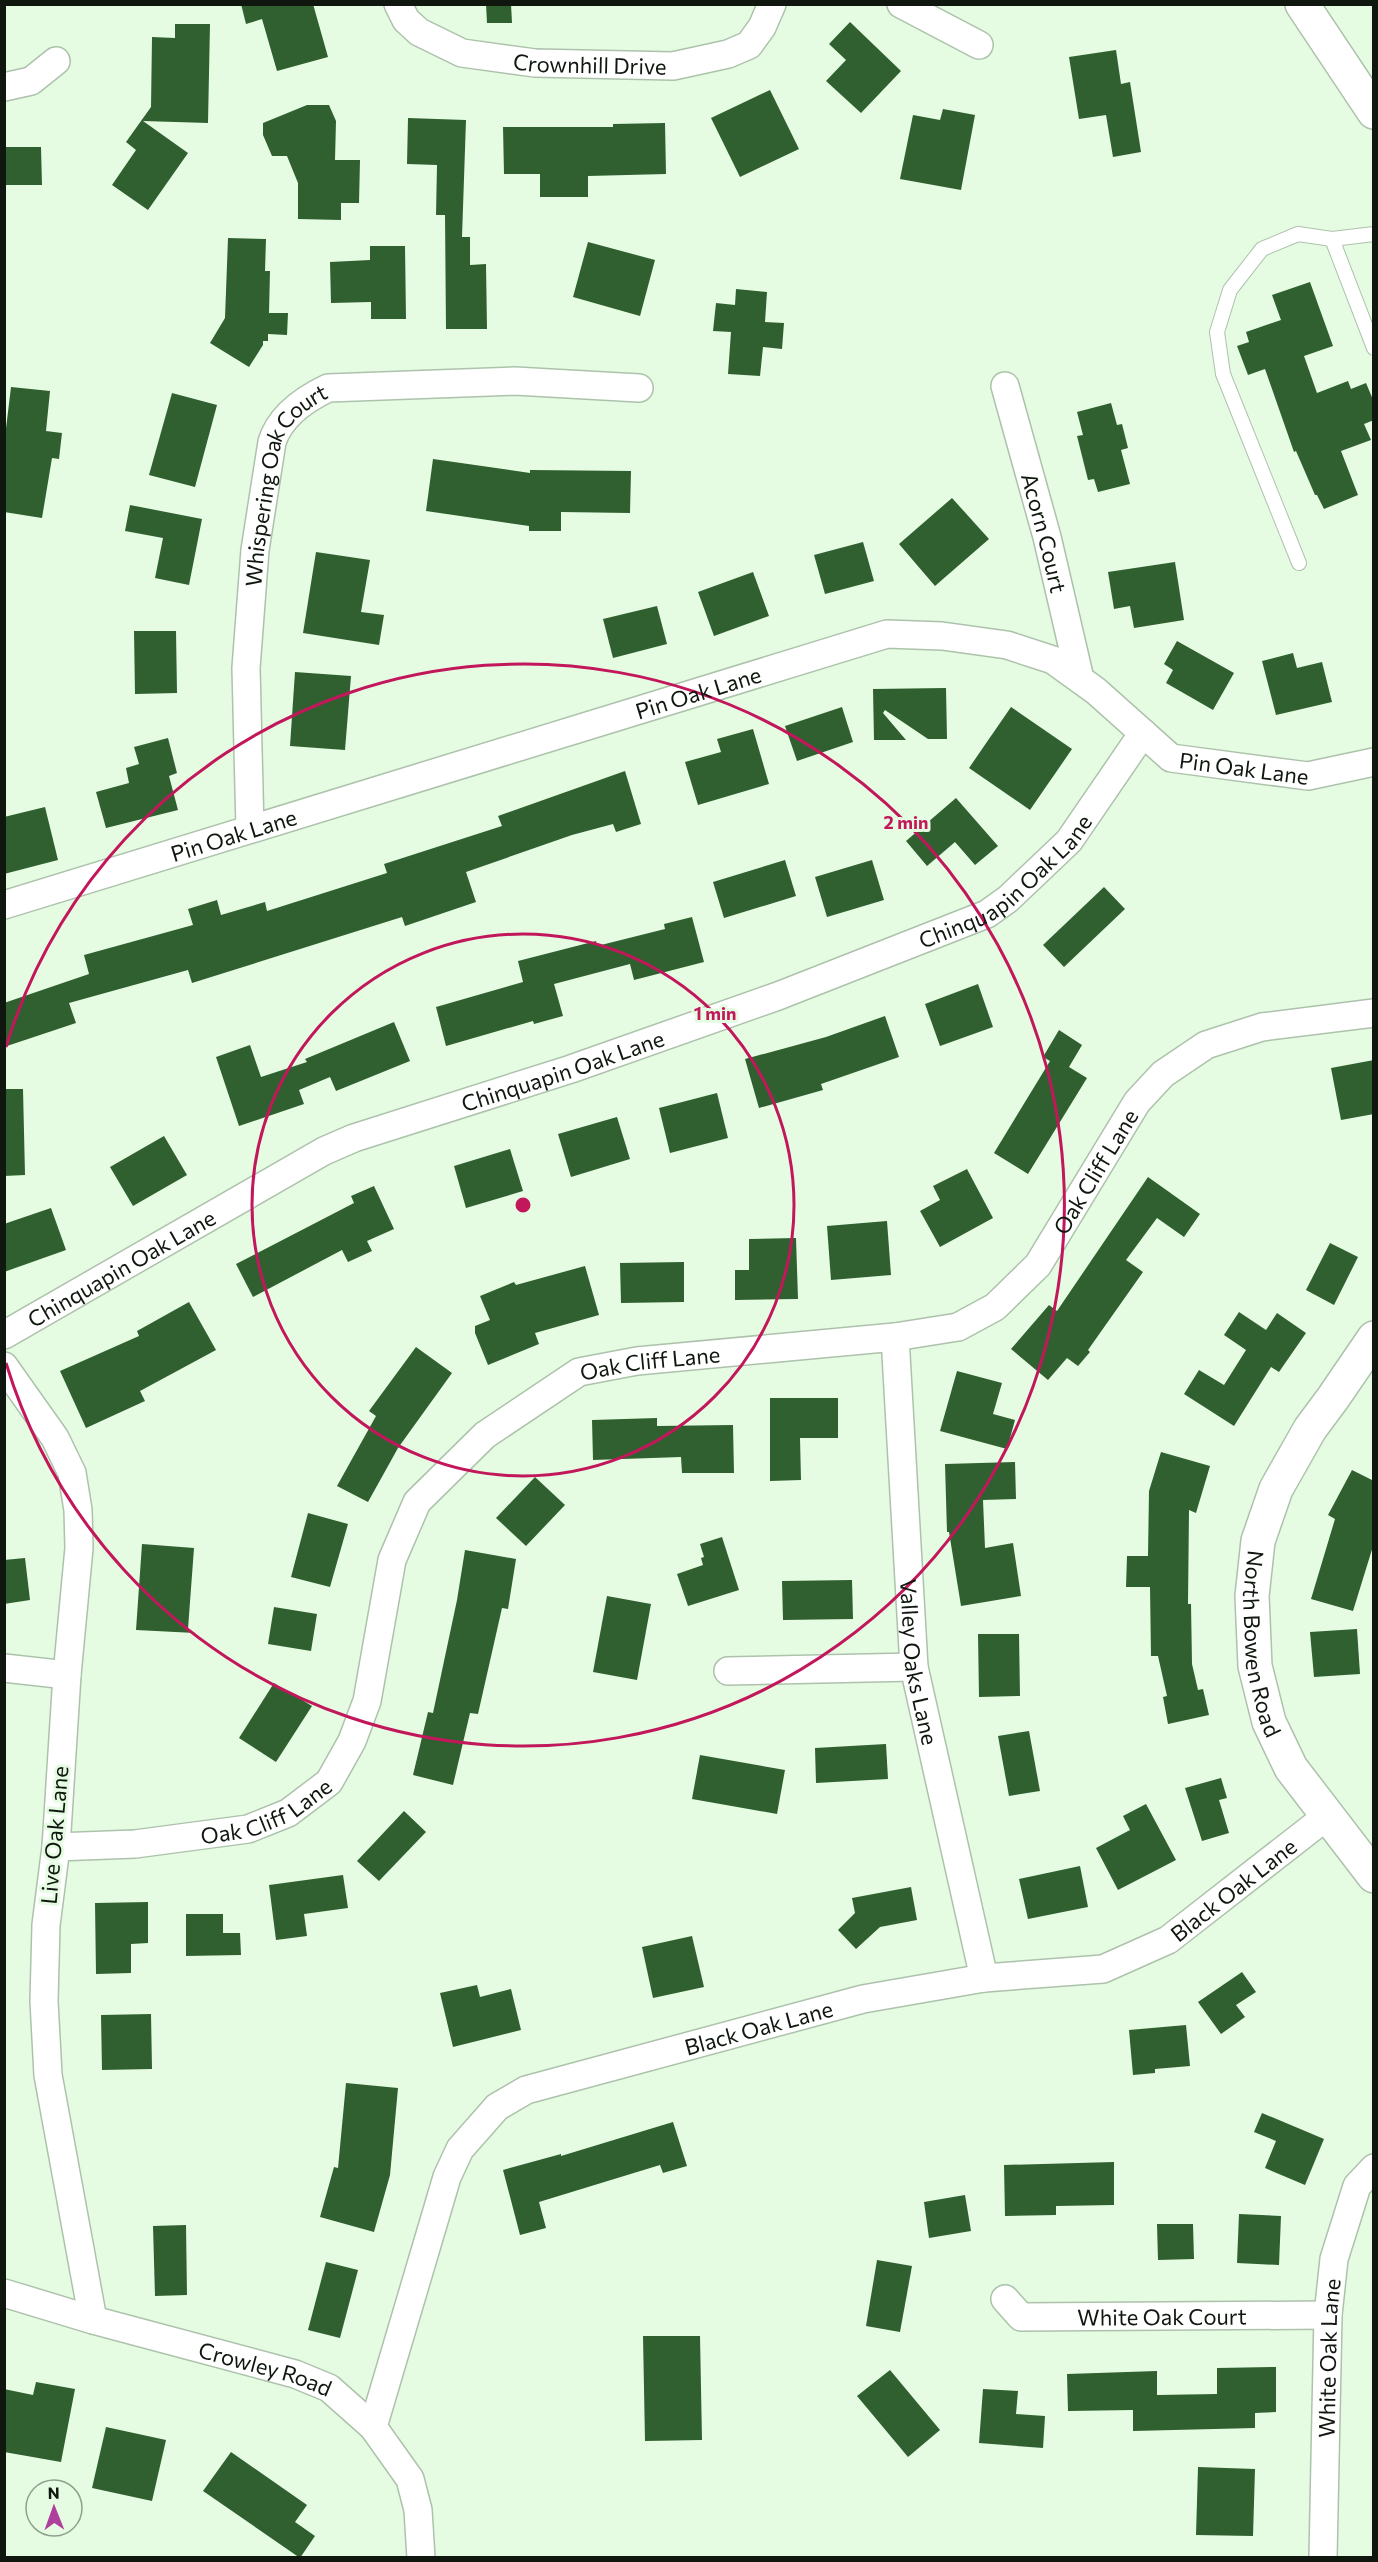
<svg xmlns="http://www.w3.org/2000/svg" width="1378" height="2562" font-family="Commissioner,sans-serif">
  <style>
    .building { fill: #30602f }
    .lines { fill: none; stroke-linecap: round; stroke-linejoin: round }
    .lane-casing { stroke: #adc2ab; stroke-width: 16 }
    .street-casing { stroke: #adc2ab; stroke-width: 30 }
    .secondary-casing { stroke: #adc2ab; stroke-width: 36 }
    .lane { stroke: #fff; stroke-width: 14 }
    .street { stroke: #fff; stroke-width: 27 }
    .secondary { stroke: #fff; stroke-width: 33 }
    .ring { fill: none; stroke: #c2185b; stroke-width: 3 }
    .labels { text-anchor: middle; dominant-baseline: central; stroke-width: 6; stroke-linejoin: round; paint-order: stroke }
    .street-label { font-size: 22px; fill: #0f170f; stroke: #e5fce3 }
    .centre { fill: #c2185b; stroke: #e5fce3; stroke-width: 3 }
    .ring-label { font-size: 18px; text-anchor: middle; font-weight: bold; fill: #c2185b; stroke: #e5fce3; stroke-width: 6; stroke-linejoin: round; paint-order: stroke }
  </style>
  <rect width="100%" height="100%" fill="#e5fce3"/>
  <g class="building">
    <polygon points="241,4 313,4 328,57 277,71 262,19 246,24"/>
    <polygon points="486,4 511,4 512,23 487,23"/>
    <polygon points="850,22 901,71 861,113 826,81 846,60 829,44"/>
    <polygon points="175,24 210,24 208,123 143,121 188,153 148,210 112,185 136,150 126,142 151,107 152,37 175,38"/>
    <polygon points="1116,50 1121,84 1130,82 1141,152 1113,157 1106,115 1079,119 1069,57"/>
    <polygon points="770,90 799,149 740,177 711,118"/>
    <polygon points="307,105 329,105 336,121 335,160 360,160 359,203 341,203 341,220 298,219 298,183 287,156 272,156 263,135 263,123"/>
    <polygon points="943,109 975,115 961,190 900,179 913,115 940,120"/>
    <polygon points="408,118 466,120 462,237 470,237 470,265 486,264 487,329 446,329 445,215 436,215 437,165 407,164"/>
    <polygon points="665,123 666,174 588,176 588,197 540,197 540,174 504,174 503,127 613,127 613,124"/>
    <polygon points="4,147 41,147 42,185 4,185"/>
    <polygon points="228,238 266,239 265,271 270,271 269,313 288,313 287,335 268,334 268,341 263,341 263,345 249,367 210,343 225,318"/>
    <polygon points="588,242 655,260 640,316 573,297"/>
    <polygon points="370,246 405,246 406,319 371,319 371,302 331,303 330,262 370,260"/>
    <polygon points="1310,282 1333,346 1304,356 1317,393 1348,381 1351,389 1366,383 1374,402 1374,420 1364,424 1371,440 1341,451 1358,495 1324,509 1317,495 1315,495 1296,451 1294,452 1265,369 1248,375 1237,346 1249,342 1246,332 1281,320 1272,295"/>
    <polygon points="736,289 767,292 765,322 784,323 782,349 763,347 760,376 728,374 731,332 713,331 716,303 735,305"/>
    <polygon points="11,387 50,391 46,431 62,433 59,459 52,458 42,518 4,512 4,445"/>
    <polygon points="172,393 217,405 195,487 149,475"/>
    <polygon points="1111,403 1117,425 1122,424 1128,448 1121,450 1130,484 1098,492 1094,479 1088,480 1077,436 1083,435 1077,412"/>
    <polygon points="433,459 530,473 530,470 631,471 630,513 561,512 561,531 529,531 529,526 426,511"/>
    <polygon points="952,498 989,539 935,586 899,544"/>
    <polygon points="130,505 202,519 189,585 155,578 163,538 125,531"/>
    <polygon points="863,542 874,581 825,594 814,555"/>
    <polygon points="316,552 370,560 361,612 384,615 379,645 303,633"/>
    <polygon points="1175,562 1184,620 1134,628 1130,606 1114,609 1108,572"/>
    <polygon points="753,572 769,616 714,636 698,592"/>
    <polygon points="657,606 667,644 613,658 603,619"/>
    <polygon points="134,631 176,631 177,693 135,694"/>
    <polygon points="1177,641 1234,673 1213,710 1166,683 1173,670 1164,664"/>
    <polygon points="1293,653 1297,668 1322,662 1332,702 1276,715 1262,661"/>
    <polygon points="295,672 351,676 345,750 290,746"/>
    <polygon points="946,688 947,739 928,739 885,710 883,713 906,740 874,740 873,689"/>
    <polygon points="842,707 853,742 797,761 785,726"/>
    <polygon points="1011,707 1072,749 1030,810 969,768"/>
    <polygon points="753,729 769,784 698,805 685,762 721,752 717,739"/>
    <polygon points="168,738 177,773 169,776 178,810 106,828 96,792 129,783 126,768 139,764 134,747"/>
    <polygon points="625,771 641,824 616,832 613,824 572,835 466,872 476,902 405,926 402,917 192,983 188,970 69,1003 76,1023 4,1047 4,1003 89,974 84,955 193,925 188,909 217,900 221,915 265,902 267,911 387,873 384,864 502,826 498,816"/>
    <polygon points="956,798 998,846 975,865 955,842 927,866 906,841"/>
    <polygon points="45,807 58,860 4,874 4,817"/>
    <polygon points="785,860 796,896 724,918 713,882"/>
    <polygon points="872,860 884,900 827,917 815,877"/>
    <polygon points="1104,887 1125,909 1064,967 1043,945"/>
    <polygon points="692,917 704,962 634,980 630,964 554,984 563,1016 534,1024 533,1021 446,1046 436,1007 523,982 518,961 596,941 597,946 665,929 664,924"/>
    <polygon points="978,984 993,1027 940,1046 925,1004"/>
    <polygon points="885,1016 899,1057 821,1084 823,1090 759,1108 745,1059 826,1037"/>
    <polygon points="394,1022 410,1061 336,1091 330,1077 299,1090 304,1104 239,1126 216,1057 250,1045 261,1077 307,1062 305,1059"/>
    <polygon points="1059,1030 1082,1045 1069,1067 1087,1078 1028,1174 994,1153 1050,1061 1043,1057"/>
    <polygon points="1374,1060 1374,1114 1341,1120 1331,1068"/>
    <polygon points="4,1089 23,1089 25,1175 4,1176"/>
    <polygon points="717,1093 728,1138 670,1153 659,1108"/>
    <polygon points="617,1117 630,1159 571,1177 558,1134"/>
    <polygon points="164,1136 187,1175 133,1206 110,1167"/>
    <polygon points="510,1149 523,1191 466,1208 454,1166"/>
    <polygon points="967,1169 993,1218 940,1247 920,1211 940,1200 933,1186"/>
    <polygon points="1148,1177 1200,1214 1184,1237 1157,1218 1126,1260 1143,1272 1088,1350 1090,1352 1078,1366 1067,1358 1048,1380 1011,1349 1049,1305 1057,1311"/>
    <polygon points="374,1186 394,1229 367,1241 372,1251 348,1262 342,1250 253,1297 236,1264 354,1203 351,1196"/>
    <polygon points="51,1208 66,1250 4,1272 4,1224"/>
    <polygon points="887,1221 891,1275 831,1280 827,1226"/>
    <polygon points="796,1238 798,1299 735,1300 735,1270 749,1270 749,1239"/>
    <polygon points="1330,1243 1358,1257 1334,1305 1306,1290"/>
    <polygon points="684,1262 684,1302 621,1303 620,1263"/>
    <polygon points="585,1266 599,1315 535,1333 539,1344 488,1365 475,1333 475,1326 490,1320 480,1296 514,1282 516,1285"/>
    <polygon points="189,1302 216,1350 140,1391 145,1401 86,1428 60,1371 139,1336 137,1331"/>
    <polygon points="1239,1312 1266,1330 1277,1313 1306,1333 1279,1372 1271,1367 1234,1426 1184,1394 1199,1370 1224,1385 1246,1350 1224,1335"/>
    <polygon points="416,1347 452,1373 398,1448 368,1502 337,1486 376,1416 369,1411"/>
    <polygon points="957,1371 1002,1383 993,1414 1015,1420 1007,1449 940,1431"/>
    <polygon points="770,1398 838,1398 838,1438 800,1438 801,1480 770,1481"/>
    <polygon points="657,1418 657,1426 733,1425 734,1473 682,1473 681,1457 593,1460 592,1420"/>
    <polygon points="1161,1452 1210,1466 1196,1513 1189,1510 1188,1604 1191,1604 1192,1664 1198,1690 1203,1689 1209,1715 1168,1724 1163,1697 1167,1696 1158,1656 1151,1656 1150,1587 1126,1587 1127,1556 1148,1556 1149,1491"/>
    <polygon points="1015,1462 1016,1499 983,1500 985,1548 1013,1543 1021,1596 961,1606 949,1532 947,1532 945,1464"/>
    <polygon points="1352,1470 1374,1481 1374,1543 1353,1611 1311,1599 1335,1519 1328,1515"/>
    <polygon points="535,1477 565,1505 526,1546 496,1518"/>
    <polygon points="308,1513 348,1524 330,1587 291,1577"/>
    <polygon points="722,1537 739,1590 688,1606 677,1574 703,1565 701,1558 704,1557 700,1544"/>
    <polygon points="142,1544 194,1548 188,1629 195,1633 136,1630"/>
    <polygon points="465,1550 516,1559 508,1609 502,1608 478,1714 470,1713 453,1785 413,1775 428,1712 433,1713 457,1600"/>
    <polygon points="25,1558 30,1600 4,1604 4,1560"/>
    <polygon points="852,1580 853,1619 783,1620 782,1581"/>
    <polygon points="607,1596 651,1604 637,1680 593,1672"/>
    <polygon points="274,1607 317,1614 311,1651 268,1644"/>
    <polygon points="1357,1629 1360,1674 1314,1677 1310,1632"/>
    <polygon points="978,1634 1019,1634 1020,1696 979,1697"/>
    <polygon points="274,1683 312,1706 276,1762 239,1738"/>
    <polygon points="1029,1731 1040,1791 1009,1796 998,1736"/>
    <polygon points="886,1744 888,1779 816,1783 815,1748"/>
    <polygon points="700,1755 785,1770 777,1814 692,1799"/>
    <polygon points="1221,1778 1227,1798 1219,1800 1229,1833 1202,1841 1185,1788"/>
    <polygon points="1146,1804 1176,1860 1118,1890 1096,1848 1130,1830 1123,1816"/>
    <polygon points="404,1811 426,1832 379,1881 357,1861"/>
    <polygon points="1080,1866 1088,1907 1028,1919 1019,1879"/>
    <polygon points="343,1875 348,1908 304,1914 307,1936 276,1940 269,1885"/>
    <polygon points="911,1887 917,1920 880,1927 856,1949 838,1930 855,1913 852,1898"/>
    <polygon points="148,1902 148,1943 131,1944 131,1973 96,1974 95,1903"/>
    <polygon points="186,1914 223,1914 223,1933 240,1933 241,1955 186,1956"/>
    <polygon points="692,1936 704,1987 653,1998 642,1947"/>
    <polygon points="1242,1972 1256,1992 1236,2005 1245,2017 1221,2034 1198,2002"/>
    <polygon points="477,1985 480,1997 511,1989 521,2030 453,2047 440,1993"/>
    <polygon points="151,2014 152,2069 102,2070 101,2015"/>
    <polygon points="1186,2025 1190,2066 1155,2069 1155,2073 1133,2075 1129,2030"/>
    <polygon points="346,2083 398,2088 390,2175 374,2232 320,2217 334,2167 338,2168"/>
    <polygon points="1262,2113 1324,2139 1305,2185 1265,2168 1276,2141 1254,2132"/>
    <polygon points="673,2122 687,2166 663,2173 660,2165 539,2202 546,2228 520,2235 503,2170 561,2154 561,2156"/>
    <polygon points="1114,2162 1114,2205 1056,2206 1056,2215 1005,2216 1004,2165"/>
    <polygon points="965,2195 971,2231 929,2238 924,2202"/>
    <polygon points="1239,2214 1281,2216 1279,2265 1237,2263"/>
    <polygon points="1157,2224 1193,2224 1194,2259 1158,2260"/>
    <polygon points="186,2225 187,2295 155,2296 153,2226"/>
    <polygon points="877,2260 912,2266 900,2332 866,2326"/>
    <polygon points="326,2262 358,2270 340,2338 308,2330"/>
    <polygon points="643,2336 700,2336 702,2440 645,2441"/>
    <polygon points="1276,2367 1276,2412 1255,2413 1255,2428 1133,2431 1133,2410 1068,2411 1067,2374 1157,2371 1157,2395 1217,2394 1217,2368"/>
    <polygon points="890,2370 940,2430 908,2457 857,2396"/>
    <polygon points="36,2382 75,2389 61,2462 4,2452 4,2389 33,2395"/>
    <polygon points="983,2389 1018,2391 1016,2414 1045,2416 1043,2448 979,2443"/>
    <polygon points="106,2427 166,2440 152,2501 92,2488"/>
    <polygon points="231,2452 307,2505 295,2522 315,2536 300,2558 203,2491"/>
    <polygon points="1198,2467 1255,2469 1253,2536 1196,2535"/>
  </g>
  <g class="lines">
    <g class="lane-casing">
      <g id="lane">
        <polyline points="1374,234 1332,239 1374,348"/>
        <polyline points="1299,563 1223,374 1217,332 1230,290 1262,249 1298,234 1332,239"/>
      </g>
    </g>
    <g class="street-casing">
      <g id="street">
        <path id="s1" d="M398,4L406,20L419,32L462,53L535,63L673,66L728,54L749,45L762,27L772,4"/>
        <polyline points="901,4 979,45"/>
        <polyline points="4,87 31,81 56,61"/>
        <path id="s2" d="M1005,386L1047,537L1080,679"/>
        <path id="s3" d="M250,829L246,668L255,550L272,442C280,416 305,399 328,388L515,381L639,388"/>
        <path id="s4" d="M4,905L887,634L942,636L1007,645L1053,660L1096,691L1171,758L1308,776L1374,762"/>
        <path id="s5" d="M4,1335L324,1151L354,1138L571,1069L778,996L987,914L1008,899L1069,841L1143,733"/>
        <path id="s6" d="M895,1337L914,1667L984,1978"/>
        <polyline points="4,1366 55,1438 72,1473 78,1510 79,1548 67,1675 56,1847 46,1925 44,2001 48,2075 93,2320"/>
        <polyline points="4,1668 67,1675"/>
        <polyline points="728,1671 914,1667"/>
        <path id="s7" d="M56,1847L135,1844L248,1829L288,1813L329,1782L352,1741L367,1701L392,1560L417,1502L485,1435L579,1372L637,1361L895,1337L958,1327L995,1307L1038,1265L1137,1102L1163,1074L1206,1045L1262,1027L1374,1013"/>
        <path id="s8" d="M4,2293L93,2320L295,2374L329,2388L373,2427L410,2479L418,2510L421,2558"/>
        <path id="s9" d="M1005,2299L1021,2317L1328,2315"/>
        <path id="s10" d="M373,2427L447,2177L460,2149L497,2107L526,2090L863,1999L984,1978L1103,1969L1168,1940L1327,1816"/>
        <path id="s11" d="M1323,2558L1328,2315L1334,2259L1357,2186L1374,2168"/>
      </g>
    </g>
    <g class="secondary-casing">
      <g id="secondary">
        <polyline points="1302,4 1374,112"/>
        <path id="s12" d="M1374,1338L1333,1398L1310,1429L1276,1489L1258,1541L1252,1596L1255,1666L1269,1722L1291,1768L1374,1876"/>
      </g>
    </g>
    <use href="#lane" class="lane"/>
    <use href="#street" class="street"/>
    <use href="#secondary" class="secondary"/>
  </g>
  <g class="ring">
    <circle cx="523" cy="1205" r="271"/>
    <path d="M6 1047A541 541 0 1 1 6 1363"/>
  </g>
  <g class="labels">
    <g class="street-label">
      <text stroke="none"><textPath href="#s1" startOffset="212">Crownhill Drive</textPath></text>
      <text stroke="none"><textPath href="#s3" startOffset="354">Whispering Oak Court</textPath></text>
      <text stroke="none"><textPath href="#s2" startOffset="152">Acorn Court</textPath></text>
      <text stroke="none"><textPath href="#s4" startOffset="726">Pin Oak Lane</textPath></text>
      <text stroke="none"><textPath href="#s4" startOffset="1320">Pin Oak Lane</textPath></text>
      <text stroke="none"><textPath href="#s4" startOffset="240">Pin Oak Lane</textPath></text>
      <text stroke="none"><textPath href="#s5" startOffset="1107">Chinquapin Oak Lane</textPath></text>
      <text stroke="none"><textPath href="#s5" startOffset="621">Chinquapin Oak Lane</textPath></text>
      <text stroke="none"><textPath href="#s7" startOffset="1386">Oak Cliff Lane</textPath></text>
      <text stroke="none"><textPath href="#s5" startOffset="135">Chinquapin Oak Lane</textPath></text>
      <text stroke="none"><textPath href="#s7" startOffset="864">Oak Cliff Lane</textPath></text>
      <text stroke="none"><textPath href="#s12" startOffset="339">North Bowen Road</textPath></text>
      <text stroke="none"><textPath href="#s6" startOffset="326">Valley Oaks Lane</textPath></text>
      <text stroke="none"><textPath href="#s7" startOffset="216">Oak Cliff Lane</textPath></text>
      <text transform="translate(54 1835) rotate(-85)">Live Oak Lane</text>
      <text stroke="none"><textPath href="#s10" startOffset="1126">Black Oak Lane</textPath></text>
      <text stroke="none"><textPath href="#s10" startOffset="622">Black Oak Lane</textPath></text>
      <text stroke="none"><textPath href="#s9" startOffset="165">White Oak Court</textPath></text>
      <text stroke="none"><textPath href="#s11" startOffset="200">White Oak Lane</textPath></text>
      <text stroke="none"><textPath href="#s8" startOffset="272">Crowley Road</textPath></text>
    </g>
  </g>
  <circle cx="523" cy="1205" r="9" class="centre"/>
  <g class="ring-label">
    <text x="906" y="829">2 min</text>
    <text x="715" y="1020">1 min</text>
  </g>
  <rect width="1378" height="2562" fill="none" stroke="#0f170f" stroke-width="12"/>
  <g transform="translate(54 2508) rotate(359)"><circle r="28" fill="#e5fce3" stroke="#8fa08e" stroke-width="1.5"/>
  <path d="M0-4.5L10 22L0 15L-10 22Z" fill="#af3f9c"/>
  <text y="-9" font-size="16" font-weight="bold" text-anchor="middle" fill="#0f170f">N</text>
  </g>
</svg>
